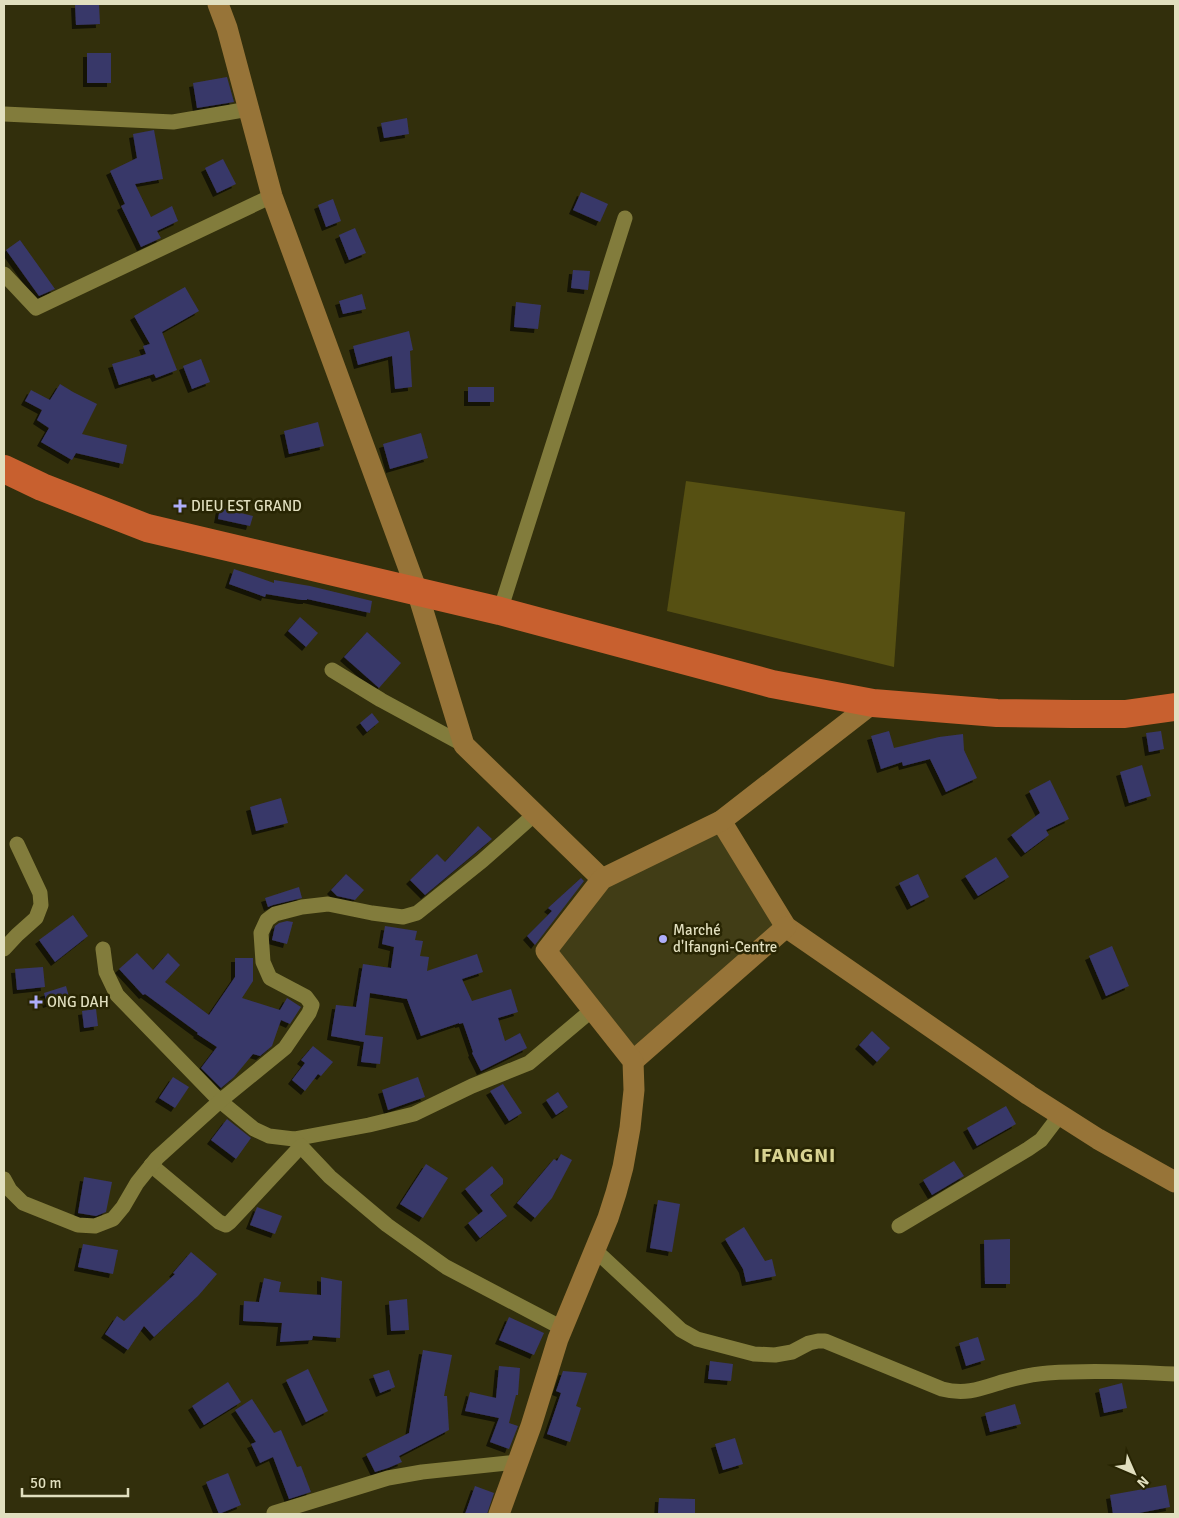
<svg xmlns="http://www.w3.org/2000/svg" width="1179" height="1518" font-family="Signika,sans-serif">
  <style>
    .built { fill: #413d16 }
    .green { fill: #565012 }
    .building { fill: #393769; filter: url(#shadow) }
    .lines { fill: none; stroke-linecap: round; stroke-linejoin: round }
    .street { stroke: #827c3c; stroke-width: 15 }
    .secondary { stroke: #977438; stroke-width: 21 }
    .highway { stroke: #c8602f; stroke-width: 28 }
    .poi-dot { fill: #aeaefa; stroke: #282503; stroke-width: 2 }
    .labels { text-anchor: middle; dominant-baseline: central; stroke-width: 5; stroke-linejoin: round; paint-order: stroke }
    .poi-label { font-size: 15px; fill: #e1dfbf; stroke: #282503; text-anchor: start }
    .district-label { font-size: 20px; font-weight: bold; letter-spacing: 1px; fill: #d8d391; stroke: #282503 }
  </style>
  <defs>
    <filter id="shadow"><feDropShadow dx="-4" dy="4" stdDeviation="0" flood-color="#0009"/></filter>
  </defs>
  <rect width="100%" height="100%" fill="#322f0c"/>
  <polygon class="built" points="718,827 778,926 634,1053 553,951 606,883"/>
  <polygon class="green" points="686,481 905,512 894,667 667,611"/>
  <g class="building">
    <polygon points="75,4 99,4 100,24 76,25"/>
    <rect x="87" y="53" width="24" height="30"/>
    <polygon points="227,77 234,102 197,108 193,83"/>
    <polygon points="407,118 409,134 384,138 381,123"/>
    <polygon points="154,130 163,179 135,184 151,217 172,206 178,221 157,231 161,238 141,247 121,206 125,204 110,171 137,158 133,134"/>
    <polygon points="223,159 236,184 217,193 205,168"/>
    <polygon points="581,192 608,204 600,222 573,210"/>
    <polygon points="333,199 341,221 326,227 318,205"/>
    <polygon points="355,228 366,253 349,260 339,235"/>
    <polygon points="20,240 55,289 39,296 6,250"/>
    <polygon points="573,270 590,271 588,290 571,288"/>
    <polygon points="185,287 199,311 162,332 177,370 156,378 154,374 119,385 112,364 146,354 143,346 150,344 134,316"/>
    <polygon points="362,294 366,309 343,314 339,301"/>
    <polygon points="516,302 541,305 538,329 514,327"/>
    <polygon points="409,331 413,350 410,351 412,387 395,389 392,356 358,365 353,346"/>
    <polygon points="201,359 210,382 192,389 183,366"/>
    <polygon points="60,384 73,392 97,404 82,434 127,445 123,464 76,453 72,460 41,442 49,428 37,420 42,410 25,401 31,390 50,400"/>
    <rect x="468" y="387" width="26" height="15"/>
    <polygon points="318,422 324,446 289,454 284,431"/>
    <polygon points="421,433 428,458 390,469 383,444"/>
    <polygon points="220,508 253,516 250,526 218,519"/>
    <polygon points="234,569 274,583 274,580 310,586 372,601 370,613 307,599 307,600 302,600 266,594 265,597 229,584"/>
    <polygon points="300,617 318,633 306,647 288,631"/>
    <polygon points="367,632 401,663 379,688 344,657"/>
    <polygon points="372,713 379,722 367,732 360,723"/>
    <polygon points="889,731 894,748 939,737 963,734 964,750 977,778 946,792 930,759 903,766 902,762 881,769 871,736"/>
    <polygon points="1161,731 1164,749 1149,752 1146,733"/>
    <polygon points="1142,765 1151,796 1129,803 1120,772"/>
    <polygon points="1050,780 1069,819 1046,830 1049,835 1025,853 1011,835 1040,813 1029,791"/>
    <polygon points="281,798 288,823 256,831 250,807"/>
    <polygon points="478,826 492,839 425,895 410,880 437,854 445,862"/>
    <polygon points="996,857 1009,877 978,896 965,876"/>
    <polygon points="346,874 364,890 355,900 337,896 331,890"/>
    <polygon points="918,874 929,897 911,906 899,883"/>
    <polygon points="581,878 584,881 535,945 527,936 552,911 548,908"/>
    <polygon points="299,887 302,898 273,905 268,907 265,898"/>
    <polygon points="73,915 88,936 55,962 39,940"/>
    <polygon points="287,921 293,922 287,944 272,940 275,926 279,923"/>
    <polygon points="385,926 417,931 415,940 423,941 420,956 429,957 427,971 477,954 483,972 462,979 472,1001 511,989 518,1012 498,1018 505,1041 520,1033 527,1048 481,1071 472,1053 473,1052 463,1023 459,1024 459,1023 421,1036 407,999 370,993 365,1035 383,1037 380,1064 361,1062 364,1042 331,1036 336,1005 356,1007 363,964 391,968 394,947 382,944"/>
    <polygon points="1112,946 1129,986 1106,996 1089,956"/>
    <polygon points="137,953 153,970 168,953 180,965 165,982 209,1015 235,977 235,958 253,958 253,981 242,998 280,1010 287,998 301,1007 290,1024 281,1020 272,1046 260,1056 253,1054 234,1077 221,1088 201,1068 217,1047 197,1034 198,1033 145,994 143,995 119,969"/>
    <polygon points="43,967 45,987 17,990 15,969"/>
    <polygon points="66,986 69,997 47,1004 44,993"/>
    <polygon points="96,1009 98,1026 84,1028 82,1011"/>
    <polygon points="872,1031 890,1048 877,1062 859,1045"/>
    <polygon points="313,1046 333,1062 321,1076 318,1074 305,1091 292,1080 305,1063 301,1060"/>
    <polygon points="173,1077 189,1087 175,1108 159,1098"/>
    <polygon points="418,1077 425,1097 388,1110 382,1090"/>
    <polygon points="503,1084 522,1113 509,1121 490,1091"/>
    <polygon points="558,1092 568,1107 556,1115 546,1100"/>
    <polygon points="1006,1106 1016,1124 977,1146 967,1128"/>
    <polygon points="227,1119 251,1138 236,1159 211,1140"/>
    <polygon points="561,1154 572,1160 552,1198 535,1218 517,1203 554,1159 557,1161"/>
    <polygon points="954,1161 964,1176 932,1195 923,1180"/>
    <polygon points="426,1164 448,1178 423,1218 400,1204"/>
    <polygon points="492,1166 503,1179 503,1184 490,1195 507,1216 480,1238 468,1223 483,1211 465,1189"/>
    <polygon points="84,1177 112,1182 106,1212 96,1216 78,1213"/>
    <polygon points="658,1200 680,1204 672,1252 650,1248"/>
    <polygon points="257,1207 282,1216 275,1234 250,1225"/>
    <polygon points="744,1227 765,1261 772,1259 776,1276 746,1282 743,1269 725,1239"/>
    <polygon points="1010,1239 1010,1284 985,1284 984,1240"/>
    <polygon points="83,1244 118,1250 113,1274 78,1267"/>
    <polygon points="191,1252 217,1274 198,1296 154,1337 144,1326 128,1350 105,1334 117,1316 124,1321 175,1274 173,1273"/>
    <polygon points="321,1277 342,1281 340,1338 313,1336 312,1340 280,1342 282,1323 243,1321 244,1301 259,1302 264,1278 281,1282 279,1292 321,1295"/>
    <polygon points="407,1299 409,1330 391,1331 389,1301"/>
    <polygon points="509,1317 544,1333 534,1355 499,1340"/>
    <polygon points="978,1337 985,1360 966,1366 959,1343"/>
    <polygon points="423,1350 452,1355 444,1396 447,1396 449,1430 399,1456 402,1462 388,1468 375,1472 366,1454 409,1433"/>
    <polygon points="710,1361 733,1364 731,1381 708,1379"/>
    <polygon points="499,1366 520,1368 518,1395 516,1395 509,1423 518,1426 509,1449 490,1442 499,1418 465,1411 470,1392 496,1398"/>
    <polygon points="308,1369 328,1411 306,1422 286,1380"/>
    <polygon points="389,1370 395,1387 380,1393 373,1375"/>
    <polygon points="563,1371 587,1373 576,1406 581,1408 570,1442 547,1434 561,1393 556,1391"/>
    <polygon points="228,1382 241,1402 204,1425 192,1406"/>
    <polygon points="1122,1383 1127,1408 1104,1413 1099,1389"/>
    <polygon points="252,1399 274,1433 281,1430 297,1467 301,1466 311,1492 289,1499 273,1457 260,1463 251,1444 256,1442 235,1410"/>
    <polygon points="1015,1404 1021,1424 990,1432 985,1413"/>
    <polygon points="735,1438 743,1464 723,1470 715,1444"/>
    <polygon points="228,1473 241,1505 219,1514 206,1482"/>
    <polygon points="1166,1485 1170,1507 1134,1514 1113,1514 1110,1495"/>
    <polygon points="475,1486 494,1493 487,1514 465,1514"/>
    <polygon points="659,1498 695,1499 695,1514 658,1514"/>
  </g>
  <g class="lines">
    <g class="street">
      <polyline points="4,114 173,122 249,109"/>
      <polyline points="4,274 36,308 272,196"/>
      <polyline points="500,611 625,218"/>
      <polyline points="332,670 381,700 464,745"/>
      <polyline points="4,949 17,935 36,918 41,905 40,893 17,844"/>
      <polyline points="103,949 106,972 117,995 220,1101 254,1129 269,1136 294,1139 369,1125 414,1114 472,1086 529,1063 592,1010"/>
      <polyline points="294,1139 330,1177 387,1225 446,1267 562,1328"/>
      <polyline points="151,1165 219,1222 226,1225 230,1222 301,1146"/>
      <polyline points="4,1179 10,1190 23,1203 78,1225 95,1226 113,1219 123,1207 137,1183 157,1158 220,1101 285,1048 309,1013 312,1005 306,997 270,978 263,962 261,933 267,920 275,914 302,907 328,904 372,913 403,917 417,913 482,861 535,814"/>
      <polyline points="899,1226 1028,1149 1041,1140 1060,1115"/>
      <path d="M595,1250L681,1330L697,1339L754,1354L775,1355L792,1352L809,1343L818,1341H825L942,1389C965,1395 980,1389 1002,1382C1016,1378 1033,1374 1048,1373C1090,1370 1133,1372 1175,1374"/>
      <polyline points="274,1513 388,1478 422,1472 518,1462"/>
    </g>
    <g class="secondary">
      <polyline points="218,4 227,28 272,196 417,591 464,745 602,879"/>
      <polyline points="721,821 786,927 1029,1095 1098,1139 1175,1182"/>
      <polyline points="633,1061 786,927"/>
      <polyline points="499,1514 531,1426 558,1339 608,1218 616,1193 623,1167 630,1128 634,1090 633,1061 546,951 602,879 721,821 873,703"/>
    </g>
    <polyline class="highway" points="4,469 42,487 147,528 500,611 772,684 873,703 997,713 1073,714 1125,714 1175,707"/>
  </g>
  <g class="poi-dot">
    <path d="M177.5 498.5h5v5h5v5h-5v5h-5v-5h-5v-5h5z"/>
    <circle cx="663" cy="939" r="5"/>
    <path d="M33.5 994.5h5v5h5v5h-5v5h-5v-5h-5v-5h5z"/>
  </g>
  <g class="labels">
    <g class="poi-label">
      <text x="191" y="506">DIEU EST GRAND</text>
      <text x="673" y="930">Marché<tspan x="673" dy="17">d'Ifangni-Centre</tspan></text>
      <text x="47" y="1002">ONG DAH</text>
    </g>
    <g class="district-label">
      <text x="795" y="1155">IFANGNI</text>
    </g>
  </g>
  <rect width="1179" height="1518" fill="none" stroke="#e1dfbf" stroke-width="10"/>
  <g transform="translate(1134 1473) rotate(135)" stroke="#282503" stroke-width="4" paint-order="stroke">
  <path d="M0-4L9 19L0 12L-9 19Z" fill="#e1dfbf"/>
  <text y="-8" font-size="14" font-weight="bold" text-anchor="middle" fill="#e1dfbf">N</text>
  </g>
  <path d="M22 1488v8h106v-8" fill="none" stroke="#e1dfbf" stroke-width="2.5"/>
  <text x="30" y="1488" font-size="15" fill="#e1dfbf" stroke="#282503" stroke-width="4" paint-order="stroke">50 m</text>
</svg>
